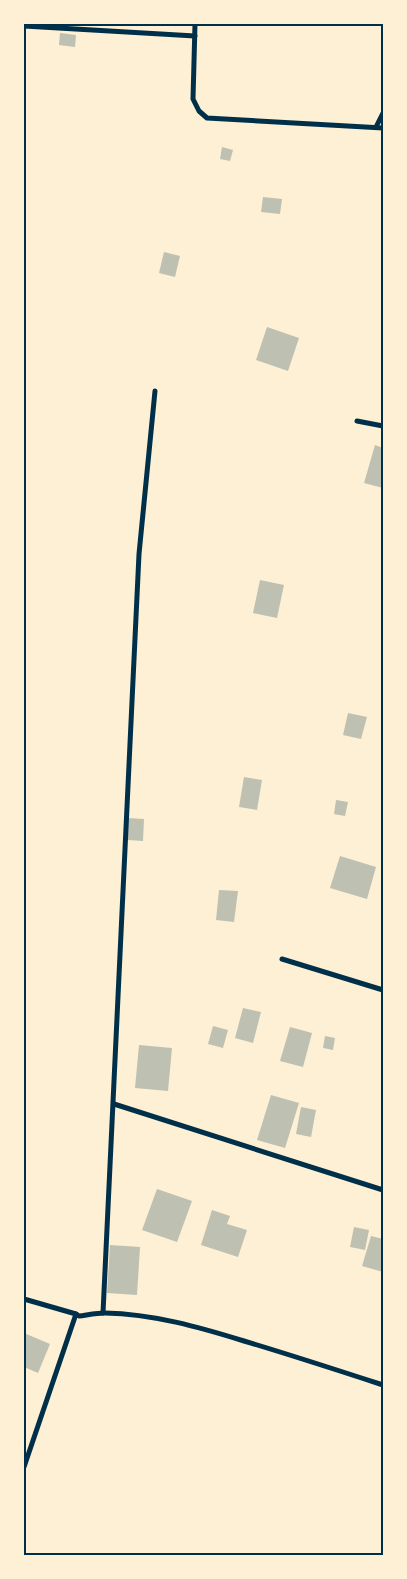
<svg xmlns="http://www.w3.org/2000/svg" width="407" height="1579" font-family="'Asap Condensed',sans-serif">
  <style>
    .building { fill: #bec0b2 }
    .lines { fill: none; stroke-linecap: round; stroke-linejoin: round }
    .minor { stroke: #003049; stroke-width: 5 }
    .neatline { fill: none; stroke: #003049; stroke-width: 2 }
  </style>
  <rect width="100%" height="100%" fill="#fdf0d5"/>
  <g class="building">
    <polygon points="60,33 76,35 75,47 59,45"/>
    <polygon points="222,147 233,150 230,161 220,159"/>
    <polygon points="263,197 282,199 280,214 261,212"/>
    <polygon points="164,252 180,256 175,277 159,273"/>
    <polygon points="267,327 299,338 288,371 256,360"/>
    <polygon points="375,445 383,448 383,488 364,483"/>
    <polygon points="260,580 284,585 277,618 253,613"/>
    <polygon points="348,713 367,717 361,739 343,735"/>
    <polygon points="244,777 262,780 257,810 239,807"/>
    <polygon points="336,800 348,802 345,816 334,814"/>
    <polygon points="128,818 144,819 143,841 127,840"/>
    <polygon points="340,856 376,867 367,899 330,888"/>
    <polygon points="219,890 238,891 234,922 216,920"/>
    <polygon points="243,1008 261,1012 253,1043 235,1038"/>
    <polygon points="213,1026 228,1030 223,1048 208,1044"/>
    <polygon points="290,1027 312,1033 303,1067 280,1061"/>
    <polygon points="325,1036 335,1038 333,1050 323,1048"/>
    <polygon points="139,1045 172,1048 168,1091 135,1088"/>
    <polygon points="271,1095 299,1103 285,1148 257,1140"/>
    <polygon points="301,1107 316,1110 311,1137 296,1134"/>
    <polygon points="157,1189 192,1201 177,1242 142,1230"/>
    <polygon points="212,1210 230,1216 227,1224 247,1230 238,1257 201,1245"/>
    <polygon points="354,1227 369,1230 365,1250 350,1247"/>
    <polygon points="371,1236 383,1239 383,1272 362,1266"/>
    <polygon points="110,1245 140,1247 137,1295 107,1293"/>
    <polygon points="24,1333 50,1344 38,1373 24,1367"/>
  </g>
  <g class="lines">
    <g class="minor">
      <polyline points="195,24 193,99 199,111 207,118 383,128"/>
      <polyline points="24,26 195,36"/>
      <polyline points="376,127 383,113"/>
      <polyline points="357,421 383,426"/>
      <polyline points="282,959 383,990"/>
      <polyline points="114,1104 383,1190"/>
      <polyline points="24,1299 76,1314"/>
      <polyline points="103,1313 139,554 155,391"/>
      <path d="M24,1467L76,1314L79,1316C87,1315 97,1313 105,1313C153,1314 199,1327 244,1341C291,1355 337,1370 383,1385"/>
    </g>
  </g>
  <rect width="407" height="1579" fill="none" stroke="#fdf0d5" stroke-width="50"/>
  <rect x="25" y="25" width="357" height="1529" class="neatline"/>
</svg>
